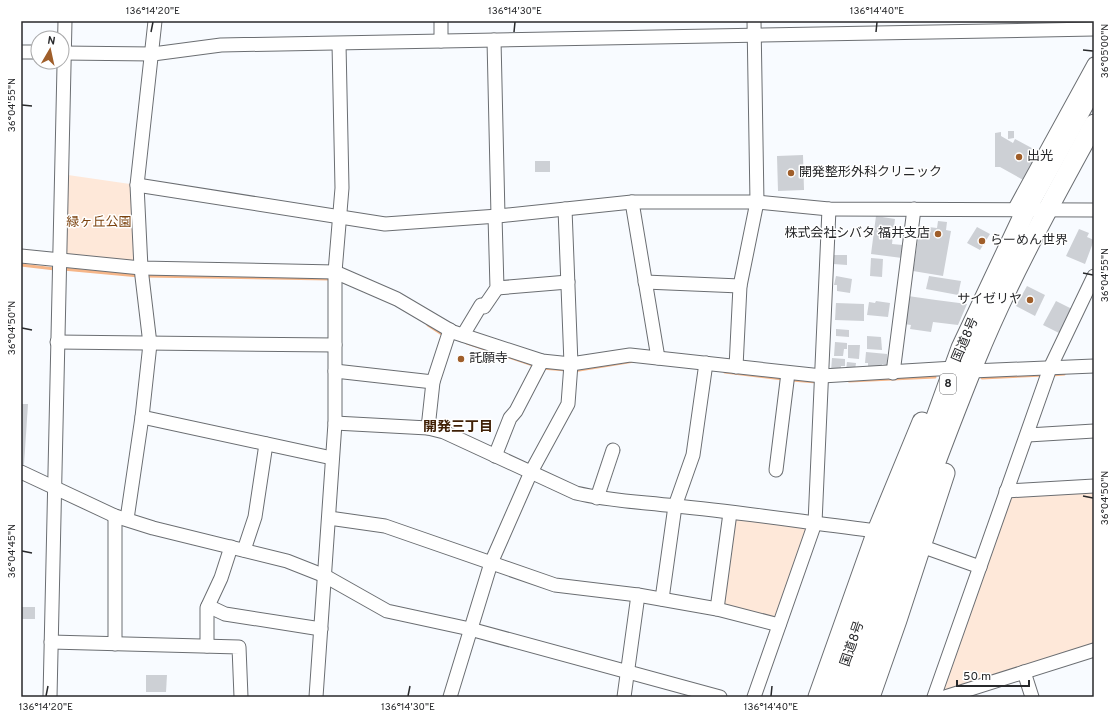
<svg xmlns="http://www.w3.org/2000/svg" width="1115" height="718" font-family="Overpass,'Noto Sans JP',sans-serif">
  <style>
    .green { fill: #fee8d9 }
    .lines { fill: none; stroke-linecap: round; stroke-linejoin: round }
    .stream { stroke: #f6b689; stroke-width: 3 }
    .building { fill: #cdd0d5 }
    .minor-casing { stroke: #6b6e72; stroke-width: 15 }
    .highway-casing { stroke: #6b6e72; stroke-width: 21 }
    .minor { stroke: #fff; stroke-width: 13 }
    .highway { stroke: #fff; stroke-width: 19 }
    .ticks { fill: none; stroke: #28292b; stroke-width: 1.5 }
    .poi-dot { fill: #9f5e2a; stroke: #fff; stroke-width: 1.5 }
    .labels { text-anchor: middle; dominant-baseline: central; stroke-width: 3; stroke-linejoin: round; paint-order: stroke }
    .shield { fill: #fff; stroke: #68696b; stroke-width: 1 }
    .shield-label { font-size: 12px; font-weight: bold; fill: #28292b }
    .poi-label { font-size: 13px; fill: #28292b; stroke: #fff; text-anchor: start }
    .park-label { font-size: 13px; fill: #7c430f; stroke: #fff }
    .street-label { font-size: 13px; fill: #28292b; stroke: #fff }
    .neighbourhood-label { font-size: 14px; font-weight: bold; fill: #402107; stroke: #fff }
    .neatline { fill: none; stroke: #28292b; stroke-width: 1.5 }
    .ticks-label { font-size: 10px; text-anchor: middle; fill: #28292b }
  </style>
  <rect width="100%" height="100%" fill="#f8fbff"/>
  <g class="green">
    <polygon points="61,174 137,185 141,268 59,260"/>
    <polygon points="1094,486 1094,650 934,697 1006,491"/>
    <polygon points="732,513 811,523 779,625 717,609"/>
  </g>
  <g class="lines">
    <g class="stream">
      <polyline points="21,265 55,269"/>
      <polyline points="63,269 139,276"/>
      <polyline points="145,276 331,279"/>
      <polyline points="428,325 445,336"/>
      <polyline points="467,343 536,366"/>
      <polyline points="541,368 567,370"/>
      <polyline points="573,371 634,361"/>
      <polyline points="725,372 783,379"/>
      <polyline points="1052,375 1064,374"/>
      <polyline points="982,378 1044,375"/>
      <polyline points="791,380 817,382"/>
      <polyline points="849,381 935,377"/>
    </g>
  </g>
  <g class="building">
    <polygon points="1008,131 1014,131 1014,138 1008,139"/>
    <polygon points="1001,132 1001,136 1013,143 1015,139 1041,153 1025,181 1000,167 995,167 995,133"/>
    <polygon points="803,155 804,190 778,191 777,156"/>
    <rect x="535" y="161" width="15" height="11"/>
    <polygon points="876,216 895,219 892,244 903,245 902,258 871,254"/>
    <polygon points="938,221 947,222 946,230 951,231 943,276 913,271 920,226 937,228"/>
    <polygon points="977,227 990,234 980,250 967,243"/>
    <polygon points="1079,229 1089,233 1087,237 1094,240 1085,264 1066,256"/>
    <polygon points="833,255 847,255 847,265 833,264"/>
    <polygon points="871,258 883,259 882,277 870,276"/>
    <polygon points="836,276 852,279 850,293 837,291 837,285 834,285"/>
    <polygon points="929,276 961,281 958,295 926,289"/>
    <polygon points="1027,286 1045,295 1035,316 1016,306"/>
    <polygon points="908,296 936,300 967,304 958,325 933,322 931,332 910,329 911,325 904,324"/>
    <polygon points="876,301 890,303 888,317 867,315 869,302 875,303"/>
    <polygon points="1056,301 1072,309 1059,333 1043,325"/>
    <polygon points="836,303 864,304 864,321 835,320"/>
    <polygon points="836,329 849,330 849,337 836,336"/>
    <polygon points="867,336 881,337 882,350 867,349"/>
    <polygon points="835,342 847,343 847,349 844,349 843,356 834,356"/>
    <polygon points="848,345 860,345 859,359 848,358"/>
    <polygon points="866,352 887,354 887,365 882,364 881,368 868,367 868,363 865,363"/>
    <polygon points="832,358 845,359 845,366 841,366 841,371 831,371"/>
    <polygon points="847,362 856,363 855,370 846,370"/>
    <polygon points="21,404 28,404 24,465 21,464"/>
    <rect x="21" y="607" width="14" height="12"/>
    <polygon points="146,675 167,675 166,692 146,692"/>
  </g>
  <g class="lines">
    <g class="minor-casing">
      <g id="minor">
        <polyline points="441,21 441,41"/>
        <polyline points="494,40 498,216"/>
        <polyline points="21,52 38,52"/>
        <polyline points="62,53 153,54 221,45 1094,29"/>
        <polyline points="137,185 385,224 498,216 632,202 757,202 829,209 1094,210"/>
        <polyline points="632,202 658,358"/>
        <polyline points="1014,210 1094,64"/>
        <polyline points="21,256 141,268 335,272 397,299 453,332 542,361 571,364 630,355 822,376 954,368"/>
        <polyline points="645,282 740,286"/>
        <polyline points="497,288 568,282"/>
        <polyline points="463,335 481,305 484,307 497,288 495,216"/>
        <polyline points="57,342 335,345"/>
        <polyline points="736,367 740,286 757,202 754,21"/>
        <polyline points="335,371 433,382"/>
        <polyline points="972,371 1094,366"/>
        <polyline points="893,373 914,209"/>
        <polyline points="142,417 332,458"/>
        <path d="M335,423L428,428L444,432L576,493C610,501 641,502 675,506C742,512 810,523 877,531"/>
        <polyline points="428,428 433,382 450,330"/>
        <polyline points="1028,435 1094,431"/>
        <polyline points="495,456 510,418 516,411 542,361"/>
        <polyline points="776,470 788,373"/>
        <polyline points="21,472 115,516 153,528 287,561 325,576 387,611 470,629 720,697"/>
        <polyline points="1006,491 1094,486"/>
        <polyline points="597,498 613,450"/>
        <polyline points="329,518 385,526 555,585 638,595 717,609 779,625"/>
        <polyline points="127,519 142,417 150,344 141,268 137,185 155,21"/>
        <polyline points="921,546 980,567"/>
        <polyline points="244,550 255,517 266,444"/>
        <polyline points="662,599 675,506 693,455 706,363"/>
        <polyline points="208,606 225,614 321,629"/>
        <polyline points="717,609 730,513"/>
        <polyline points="51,642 239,647 241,697"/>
        <polyline points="115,644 115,516"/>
        <polyline points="207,646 207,608 221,578 231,547"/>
        <polyline points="1024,672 1032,697"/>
        <polyline points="50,697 65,21"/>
        <polyline points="316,697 335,423 335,272 342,188 339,44"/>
        <polyline points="450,697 491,563 531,472 568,404 571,364 565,209"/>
        <polyline points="624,697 638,595"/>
        <polyline points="754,697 815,523 829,209"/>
        <polyline points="934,697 1050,368 1094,276"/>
        <polyline points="945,697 1094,650"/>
      </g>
    </g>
    <g class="highway-casing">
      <g id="highway">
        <polyline points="818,697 877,531 922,422"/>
        <polyline points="835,697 961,348 1026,210 1094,86"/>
        <path d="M851,697C891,584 931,470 976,359C1009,278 1052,201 1094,124"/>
        <polyline points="870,697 897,620 945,473"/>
      </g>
    </g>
    <use href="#minor" class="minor"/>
    <use href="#highway" class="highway"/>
  </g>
  <path class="ticks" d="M151,32L153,22M514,32L515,22M876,32L877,22M1083,50L1093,51M22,105L32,106M1083,273L1093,275M22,328L32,330M1083,496L1093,498M22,551L32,553M46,696L48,686M408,696L410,686M771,696L772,686"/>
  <g class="poi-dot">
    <circle cx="1019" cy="157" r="4"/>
    <circle cx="791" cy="173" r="4"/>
    <circle cx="938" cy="234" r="4"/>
    <circle cx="982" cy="241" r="4"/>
    <circle cx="1030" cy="300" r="4"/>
    <circle cx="461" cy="359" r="4"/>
  </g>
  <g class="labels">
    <rect class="shield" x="940" y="374" width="16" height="20" rx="3"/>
    <g class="shield-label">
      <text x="948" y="384">8</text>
    </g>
    <g class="poi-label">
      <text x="1027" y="157">出光</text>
      <text x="799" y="173">開発整形外科クリニック</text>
      <text x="930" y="234" text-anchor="end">株式会社シバタ 福井支店</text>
      <text x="990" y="241">らーめん世界</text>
      <text x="1022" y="300" text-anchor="end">サイゼリヤ</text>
      <text x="469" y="359">託願寺</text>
    </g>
    <g class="park-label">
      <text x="99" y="223">緑ヶ丘公園</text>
    </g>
    <g class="street-label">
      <text transform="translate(966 340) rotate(-67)">国道8号</text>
      <text transform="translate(853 644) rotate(-71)">国道8号</text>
    </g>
    <g class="neighbourhood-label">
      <text x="458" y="427">開発三丁目</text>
    </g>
  </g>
  <rect width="1115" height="718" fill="none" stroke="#ffffff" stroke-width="44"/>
  <g transform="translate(50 50) rotate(9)"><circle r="19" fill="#ffffff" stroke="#a9a9aa"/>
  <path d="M0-3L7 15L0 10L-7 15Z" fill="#9f5e2a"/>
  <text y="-6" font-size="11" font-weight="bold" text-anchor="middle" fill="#28292b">N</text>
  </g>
  <path d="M957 680v6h72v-6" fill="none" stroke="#28292b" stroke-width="2"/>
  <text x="963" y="680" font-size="12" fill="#28292b" stroke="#ffffff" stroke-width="3" paint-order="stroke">50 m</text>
  <rect x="22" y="22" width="1071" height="674" class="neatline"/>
  <g class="ticks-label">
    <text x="153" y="14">136°14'20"E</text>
    <text x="515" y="14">136°14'30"E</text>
    <text x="877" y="14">136°14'40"E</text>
    <text transform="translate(1104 51) rotate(-90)" y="4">36°05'00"N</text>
    <text transform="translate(11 105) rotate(-90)" y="4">36°04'55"N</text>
    <text transform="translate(1104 275) rotate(-90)" y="4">36°04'55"N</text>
    <text transform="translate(11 328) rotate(-90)" y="4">36°04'50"N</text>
    <text transform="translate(1104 498) rotate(-90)" y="4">36°04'50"N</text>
    <text transform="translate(11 551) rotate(-90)" y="4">36°04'45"N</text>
    <text x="46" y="710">136°14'20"E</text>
    <text x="408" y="710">136°14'30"E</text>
    <text x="771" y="710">136°14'40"E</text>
  </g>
</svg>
